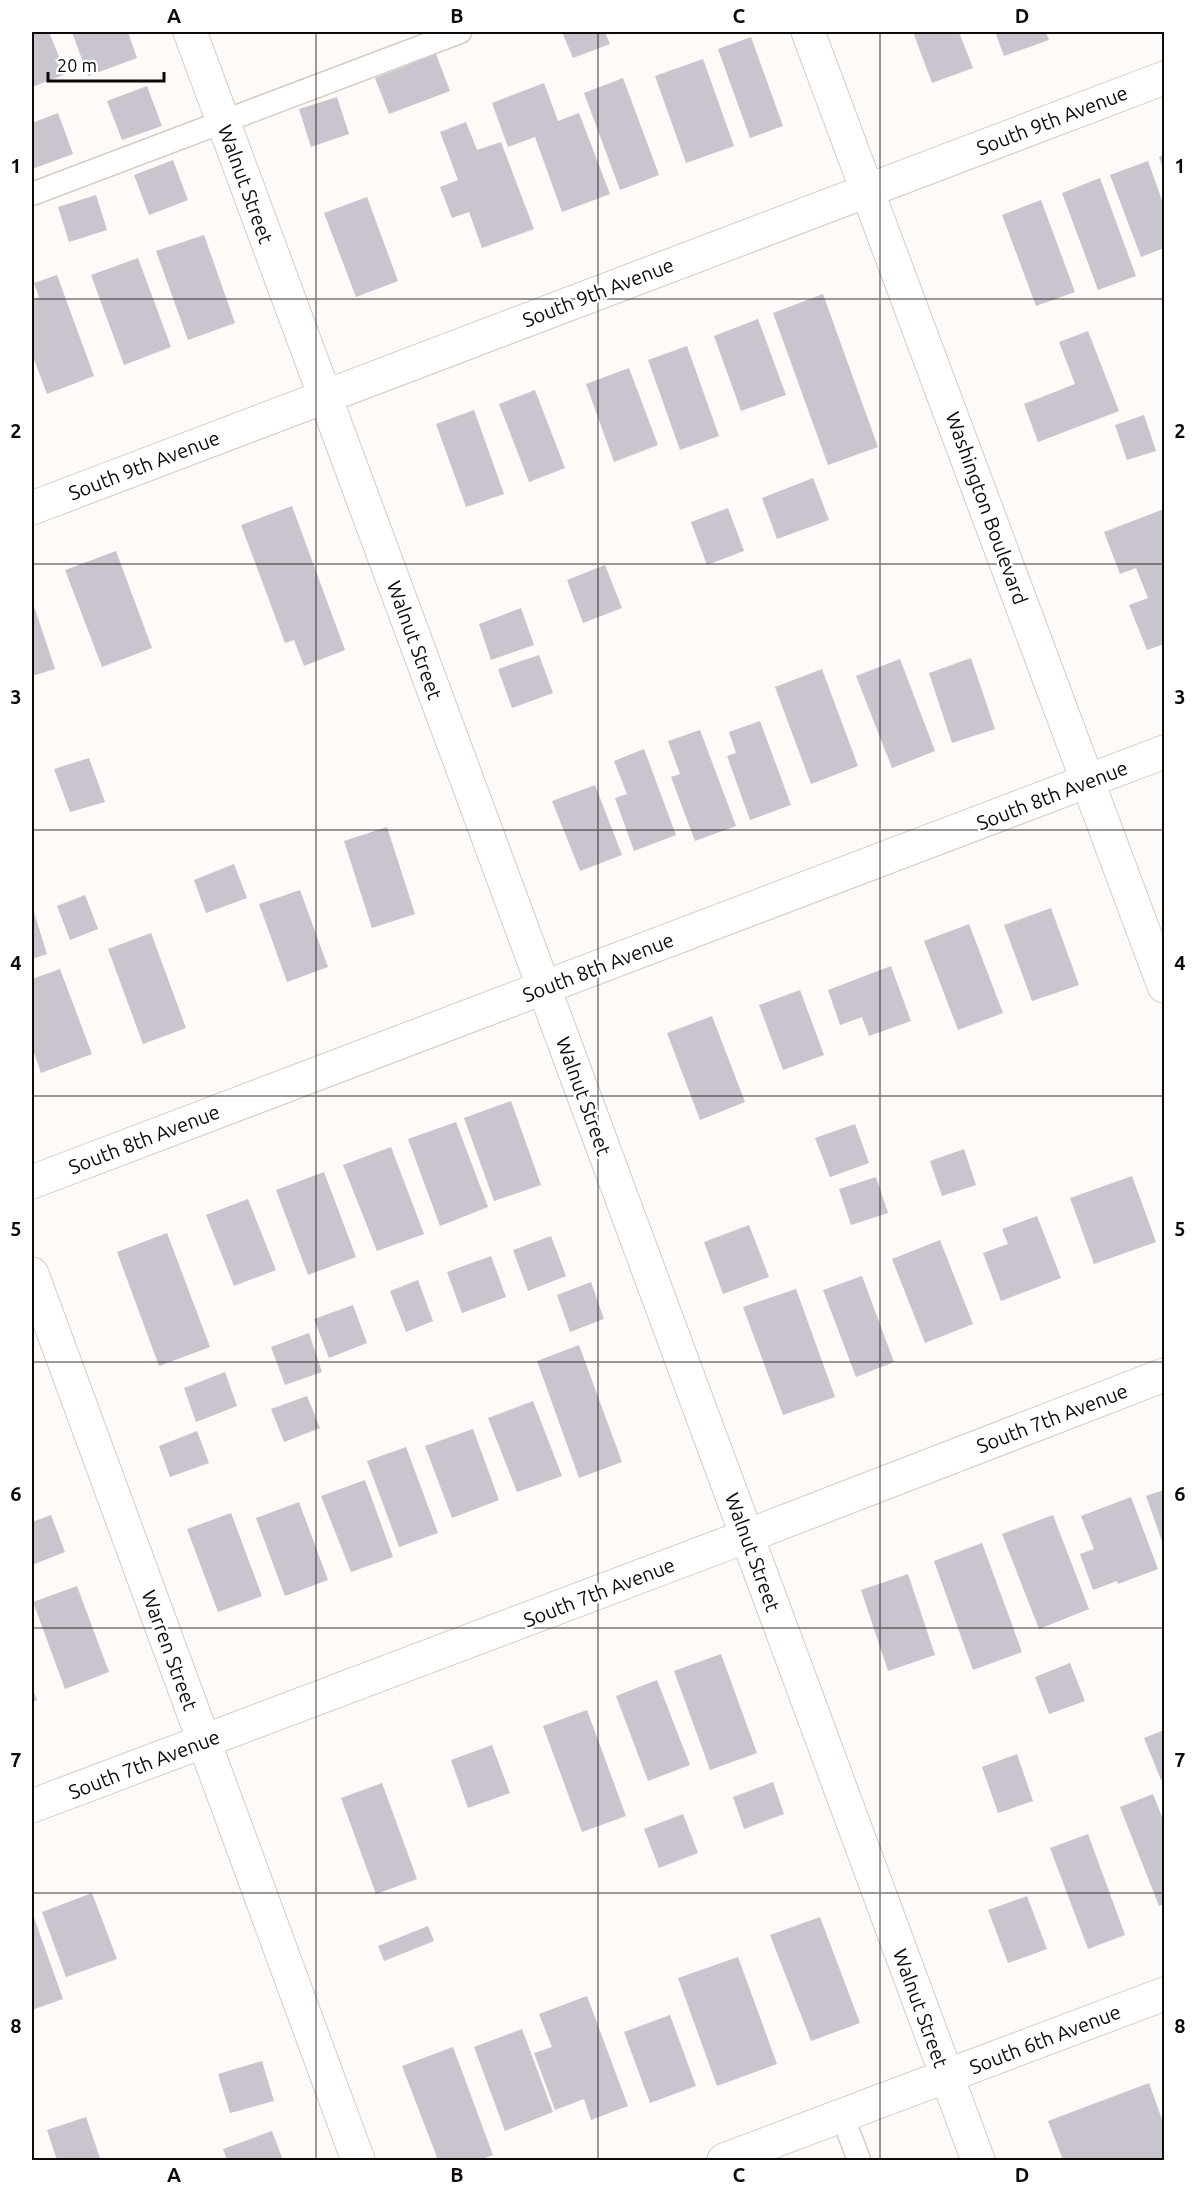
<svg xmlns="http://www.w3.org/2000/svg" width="1196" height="2192" font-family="Ubuntu,sans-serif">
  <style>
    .building { fill: #cac4ce }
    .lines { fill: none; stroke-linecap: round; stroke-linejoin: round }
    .service-casing { stroke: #d7ccc5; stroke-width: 25 }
    .minor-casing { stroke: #d7ccc5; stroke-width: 35 }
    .tertiary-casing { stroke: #d7ccc5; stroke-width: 35 }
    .service { stroke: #fff; stroke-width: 22 }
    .minor { stroke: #fff; stroke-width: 33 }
    .tertiary { stroke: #fff; stroke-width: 33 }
    .grid { fill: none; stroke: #0e0a08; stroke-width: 1.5; stroke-opacity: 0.55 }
    .labels { text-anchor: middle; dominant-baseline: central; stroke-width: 5; stroke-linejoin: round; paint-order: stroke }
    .street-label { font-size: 20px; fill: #0e0a08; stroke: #fff }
    .neatline { fill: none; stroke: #0e0a08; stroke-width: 2 }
    .grid-label { font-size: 20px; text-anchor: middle; font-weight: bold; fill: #0e0a08 }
  </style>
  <rect width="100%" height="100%" fill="#fefaf7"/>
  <g class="building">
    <polygon points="32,32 49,32 66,74 32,87"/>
    <polygon points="72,32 128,32 137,58 88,76"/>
    <polygon points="562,32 605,32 610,44 573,58"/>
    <polygon points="913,32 959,32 973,68 932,83"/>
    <polygon points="995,32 1046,32 1049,40 1004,56"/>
    <polygon points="751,37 783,126 750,138 718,49"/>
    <polygon points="436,54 450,91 389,114 375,78"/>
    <polygon points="703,59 734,146 686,163 655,76"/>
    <polygon points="623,78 659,175 620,190 584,93"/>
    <polygon points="544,83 558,121 579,113 610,194 562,212 535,137 508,147 492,103"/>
    <polygon points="147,86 162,126 122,140 107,101"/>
    <polygon points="337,97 349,134 311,147 299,109"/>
    <polygon points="58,113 73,154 32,169 32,123"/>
    <polygon points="466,122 477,150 501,142 534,229 482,248 469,212 452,218 440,187 458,180 440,132"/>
    <polygon points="1164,154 1164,172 1159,157"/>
    <polygon points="173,160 188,200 149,215 134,175"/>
    <polygon points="1148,161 1164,206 1164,248 1141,257 1110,175"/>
    <polygon points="1100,178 1136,276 1098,290 1062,193"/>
    <polygon points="96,195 107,230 69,242 58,207"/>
    <polygon points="367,197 398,281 356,297 324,213"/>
    <polygon points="1041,200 1075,292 1036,306 1002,215"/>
    <polygon points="204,235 235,323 188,340 156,251"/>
    <polygon points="138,258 171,347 124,365 91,275"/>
    <polygon points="57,275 94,376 47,394 32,354 32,300 39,297 34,283"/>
    <polygon points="823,294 878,447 828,465 773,313"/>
    <polygon points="758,319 786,395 741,411 714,336"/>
    <polygon points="1088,331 1119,411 1038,442 1024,404 1075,384 1059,342"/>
    <polygon points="687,346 719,436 680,450 648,360"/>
    <polygon points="629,368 658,445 614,462 586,384"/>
    <polygon points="535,390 565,468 529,482 499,404"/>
    <polygon points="474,410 504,494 466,507 436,424"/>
    <polygon points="1144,415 1156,451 1127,460 1115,425"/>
    <polygon points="813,478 829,520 777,539 762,498"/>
    <polygon points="292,506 345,650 304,666 294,640 285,643 241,525"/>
    <polygon points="728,508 744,551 707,565 691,522"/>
    <polygon points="1164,509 1164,644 1147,650 1129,605 1148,598 1136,568 1120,574 1104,532"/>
    <polygon points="116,551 152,648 102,667 65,570"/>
    <polygon points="605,565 622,608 583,623 567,580"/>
    <polygon points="32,600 55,669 32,676"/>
    <polygon points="521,608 534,645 491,660 479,624"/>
    <polygon points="539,655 553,693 512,708 498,669"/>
    <polygon points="971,658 995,729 952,743 929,673"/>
    <polygon points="900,659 935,751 892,768 856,676"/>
    <polygon points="822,669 858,766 811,784 775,687"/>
    <polygon points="760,721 791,805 750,820 727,756 736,753 729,732"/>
    <polygon points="700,730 736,826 695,841 671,777 680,774 668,741"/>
    <polygon points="644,749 676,835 634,851 615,798 627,794 614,761"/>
    <polygon points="89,758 105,802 70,812 54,769"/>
    <polygon points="595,785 622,855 580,871 552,801"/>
    <polygon points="387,827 415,914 372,928 344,841"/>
    <polygon points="234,864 247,898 206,913 194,880"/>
    <polygon points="300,890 328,967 287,982 259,904"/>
    <polygon points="85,895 98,929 70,940 57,906"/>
    <polygon points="1051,908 1079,985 1032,1001 1004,925"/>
    <polygon points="34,912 47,954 32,959 32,913"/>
    <polygon points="969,924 1003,1013 958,1030 924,941"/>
    <polygon points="151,933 186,1028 143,1044 108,949"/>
    <polygon points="891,966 911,1021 869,1036 862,1017 840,1025 828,990"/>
    <polygon points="60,969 92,1054 41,1073 32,1047 32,979"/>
    <polygon points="800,990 824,1055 783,1070 759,1005"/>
    <polygon points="712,1016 745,1102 700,1120 667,1033"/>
    <polygon points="511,1101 541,1185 494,1201 464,1118"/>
    <polygon points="456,1122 488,1207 440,1226 408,1139"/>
    <polygon points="855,1124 869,1163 830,1177 815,1138"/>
    <polygon points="391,1147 424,1234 377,1251 343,1165"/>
    <polygon points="964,1149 976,1185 942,1196 930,1161"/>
    <polygon points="324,1172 356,1257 308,1275 276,1190"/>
    <polygon points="1132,1176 1156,1242 1094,1264 1070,1198"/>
    <polygon points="876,1177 888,1213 851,1225 839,1189"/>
    <polygon points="248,1199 276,1270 234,1286 206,1215"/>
    <polygon points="1037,1216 1061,1278 1001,1301 983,1253 1008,1244 1002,1229"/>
    <polygon points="749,1225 769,1277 723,1294 704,1242"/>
    <polygon points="167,1233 210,1347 159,1366 117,1252"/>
    <polygon points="551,1236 566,1276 528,1291 513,1250"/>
    <polygon points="940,1240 973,1324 925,1343 892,1259"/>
    <polygon points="491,1256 506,1297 462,1313 447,1272"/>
    <polygon points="862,1276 894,1362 856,1377 823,1290"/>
    <polygon points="418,1280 433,1321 406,1332 390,1291"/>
    <polygon points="591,1282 604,1319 570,1332 557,1295"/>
    <polygon points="796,1289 835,1397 783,1415 743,1307"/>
    <polygon points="353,1305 367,1343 329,1358 314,1319"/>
    <polygon points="309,1333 322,1372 285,1385 271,1347"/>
    <polygon points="579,1345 622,1462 579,1478 537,1361"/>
    <polygon points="225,1372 237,1406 196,1422 184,1388"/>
    <polygon points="307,1396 320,1428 284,1442 271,1409"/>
    <polygon points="533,1401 562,1476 517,1492 488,1418"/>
    <polygon points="473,1429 499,1500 452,1518 425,1446"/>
    <polygon points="197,1431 209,1463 170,1477 159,1446"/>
    <polygon points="406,1447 438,1533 399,1547 367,1461"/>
    <polygon points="365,1480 393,1557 351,1572 321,1496"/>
    <polygon points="1164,1490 1164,1547 1146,1496"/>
    <polygon points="1131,1497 1158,1569 1118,1584 1117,1581 1093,1590 1080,1554 1094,1549 1081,1516"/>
    <polygon points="299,1502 328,1580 285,1596 256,1518"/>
    <polygon points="231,1513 262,1596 218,1612 187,1529"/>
    <polygon points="51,1515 65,1552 32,1565 32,1522"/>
    <polygon points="1053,1515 1089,1609 1039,1629 1002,1534"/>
    <polygon points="982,1543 1022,1652 973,1670 934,1561"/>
    <polygon points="908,1574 935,1655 888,1671 861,1590"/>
    <polygon points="77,1586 109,1672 65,1689 33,1602"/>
    <polygon points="721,1654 757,1753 710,1770 674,1671"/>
    <polygon points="1070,1663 1085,1701 1049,1714 1035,1677"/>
    <polygon points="657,1680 690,1765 648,1781 616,1696"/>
    <polygon points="32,1687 37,1700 32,1702"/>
    <polygon points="587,1710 626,1816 582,1832 543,1726"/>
    <polygon points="1164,1730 1164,1779 1161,1780 1144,1738"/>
    <polygon points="492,1745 510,1793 468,1808 451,1760"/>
    <polygon points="1017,1754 1033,1801 998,1813 982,1767"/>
    <polygon points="773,1782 784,1814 744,1829 733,1797"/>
    <polygon points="382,1783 417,1879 376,1894 341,1798"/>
    <polygon points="1153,1794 1164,1822 1164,1904 1159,1906 1120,1807"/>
    <polygon points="683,1814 698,1853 659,1868 644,1829"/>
    <polygon points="1088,1834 1125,1935 1088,1949 1050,1848"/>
    <polygon points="92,1893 117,1959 66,1977 42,1912"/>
    <polygon points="1027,1896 1047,1949 1008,1963 988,1910"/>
    <polygon points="32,1912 63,1999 32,2010"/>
    <polygon points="820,1917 860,2023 811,2041 770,1935"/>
    <polygon points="428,1926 434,1941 384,1961 378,1946"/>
    <polygon points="738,1957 777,2064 717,2086 678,1978"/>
    <polygon points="587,1996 628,2106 591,2120 584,2099 555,2110 534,2053 552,2047 539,2014"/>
    <polygon points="670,2015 696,2086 650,2103 624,2032"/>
    <polygon points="522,2029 553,2112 505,2131 474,2047"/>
    <polygon points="453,2047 493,2155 479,2160 438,2160 402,2066"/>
    <polygon points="262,2061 274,2101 230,2113 218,2074"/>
    <polygon points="1149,2083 1164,2125 1164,2160 1063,2160 1048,2121"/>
    <polygon points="86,2117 100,2158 92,2160 57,2160 47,2130"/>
    <polygon points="272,2131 283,2160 227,2160 223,2149"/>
  </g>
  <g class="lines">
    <g class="service-casing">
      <g id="service">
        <polyline points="32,194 460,32"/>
        <polyline points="842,2115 859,2160"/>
      </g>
    </g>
    <g class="minor-casing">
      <g id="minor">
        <polyline points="190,32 978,2160"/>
        <polyline points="32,1182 1164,752"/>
        <polyline points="32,1274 358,2160"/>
        <polyline points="32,1806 747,1536 1164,1375"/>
        <polyline points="724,2160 1164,1994"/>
      </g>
    </g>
    <g class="tertiary-casing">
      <g id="tertiary">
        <polyline points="808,32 1164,986"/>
        <polyline points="32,508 1164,78"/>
      </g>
    </g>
    <use href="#service" class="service"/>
    <use href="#minor" class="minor"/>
    <use href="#tertiary" class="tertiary"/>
  </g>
  <path class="grid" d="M316,32V2160M598,32V2160M880,32V2160M32,299H1164M32,564H1164M32,830H1164M32,1096H1164M32,1362H1164M32,1628H1164M32,1893H1164"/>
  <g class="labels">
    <g class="street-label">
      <text transform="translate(1052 120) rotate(-21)">South 9th Avenue</text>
      <text transform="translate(246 184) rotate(70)">Walnut Street</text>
      <text transform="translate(598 292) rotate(-21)">South 9th Avenue</text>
      <text transform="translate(144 465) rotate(-21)">South 9th Avenue</text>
      <text transform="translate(987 508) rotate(70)">Washington Boulevard</text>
      <text transform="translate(415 640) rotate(70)">Walnut Street</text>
      <text transform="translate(1052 795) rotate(-21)">South 8th Avenue</text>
      <text transform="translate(598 967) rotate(-21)">South 8th Avenue</text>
      <text transform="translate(584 1096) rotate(70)">Walnut Street</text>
      <text transform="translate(144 1139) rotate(-21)">South 8th Avenue</text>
      <text transform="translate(1052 1418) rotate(-21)">South 7th Avenue</text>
      <text transform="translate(753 1552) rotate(70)">Walnut Street</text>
      <text transform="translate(599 1592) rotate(-21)">South 7th Avenue</text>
      <text transform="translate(170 1650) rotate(70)">Warren Street</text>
      <text transform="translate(144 1764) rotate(-21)">South 7th Avenue</text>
      <text transform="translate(921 2008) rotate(70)">Walnut Street</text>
      <text transform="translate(1045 2039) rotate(-21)">South 6th Avenue</text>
    </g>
  </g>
  <rect width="1196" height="2192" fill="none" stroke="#ffffff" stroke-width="66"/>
  <path d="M48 72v9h116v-9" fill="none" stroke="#0e0a08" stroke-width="3"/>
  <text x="57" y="72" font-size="18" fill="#0e0a08" stroke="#ffffff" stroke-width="4.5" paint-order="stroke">20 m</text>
  <rect x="33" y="33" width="1130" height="2126" class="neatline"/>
  <g class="grid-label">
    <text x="174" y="23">A</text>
    <text x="457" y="23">B</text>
    <text x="739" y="23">C</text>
    <text x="1022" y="23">D</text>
    <text x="16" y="173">1</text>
    <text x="1180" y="173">1</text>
    <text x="16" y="438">2</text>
    <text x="1180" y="438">2</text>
    <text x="16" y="704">3</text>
    <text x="1180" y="704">3</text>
    <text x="16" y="970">4</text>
    <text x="1180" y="970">4</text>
    <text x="16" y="1236">5</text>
    <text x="1180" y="1236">5</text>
    <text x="16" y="1501">6</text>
    <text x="1180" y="1501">6</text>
    <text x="16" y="1767">7</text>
    <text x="1180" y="1767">7</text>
    <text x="16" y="2033">8</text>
    <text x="1180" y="2033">8</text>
    <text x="174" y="2182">A</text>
    <text x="457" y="2182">B</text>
    <text x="739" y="2182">C</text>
    <text x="1022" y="2182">D</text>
  </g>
</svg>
